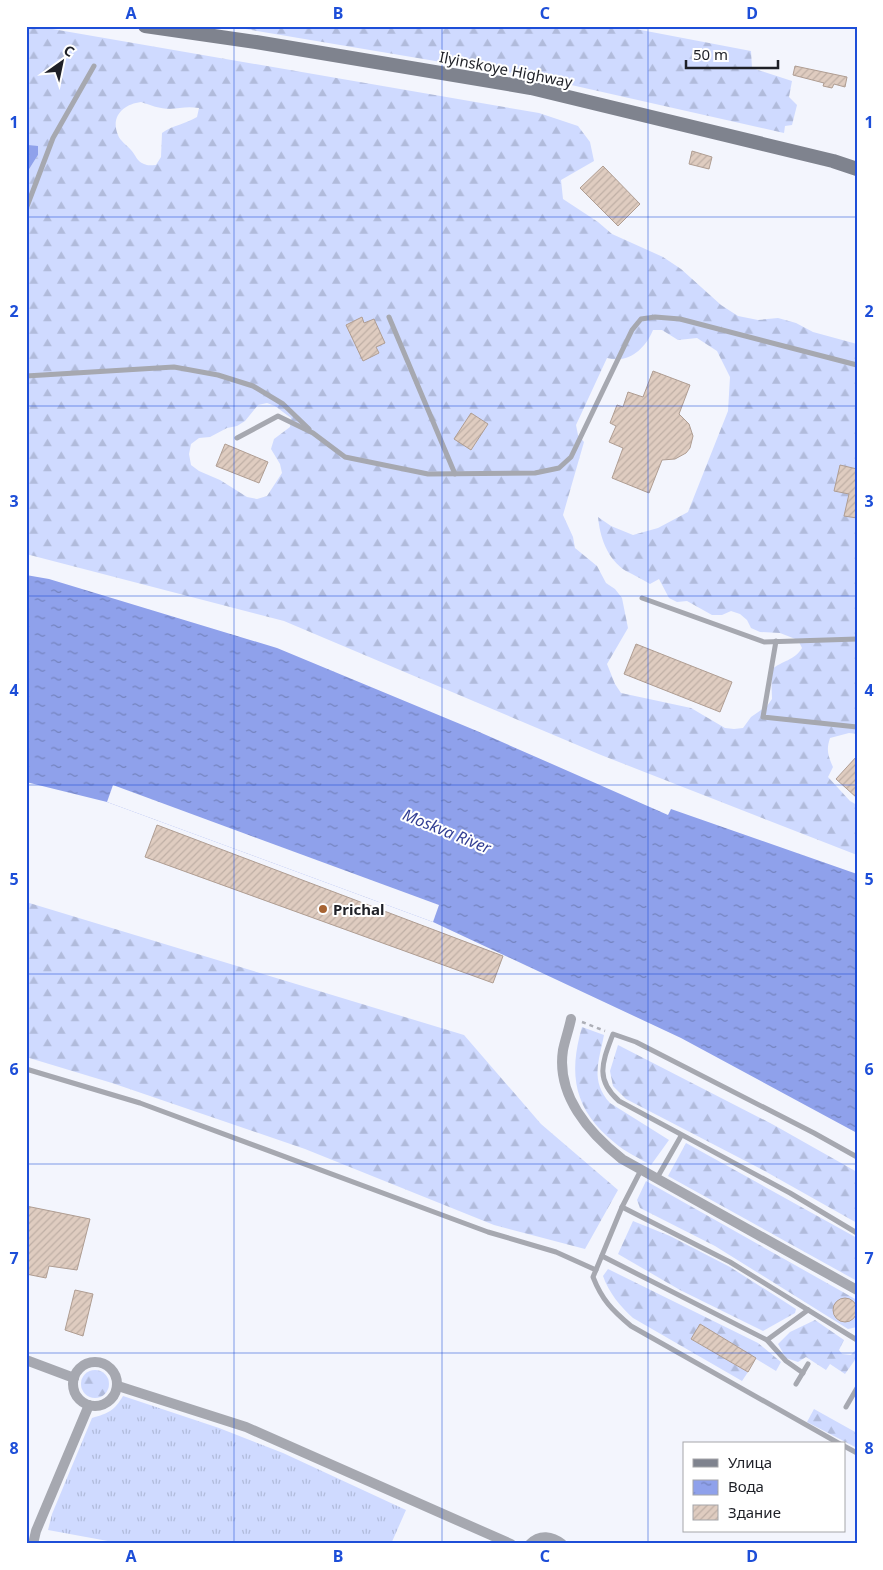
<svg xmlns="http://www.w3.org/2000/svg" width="883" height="1570" font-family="'Noto Sans',sans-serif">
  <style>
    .grass { fill: url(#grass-tufts) }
    .forest { fill: url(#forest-firs); fill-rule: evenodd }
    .water { fill: url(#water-ripples) }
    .pier { fill: #f3f5fd }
    .building { fill: url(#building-hatch); stroke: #af9d92 }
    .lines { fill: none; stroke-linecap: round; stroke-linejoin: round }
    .path { stroke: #adafb7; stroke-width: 2.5; stroke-dasharray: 4 4; stroke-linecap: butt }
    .lane { stroke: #a6a8b0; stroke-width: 5 }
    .street { stroke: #a6a8b0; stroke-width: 10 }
    .secondary { stroke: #7f838e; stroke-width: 14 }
    .grid { fill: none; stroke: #1d4ed8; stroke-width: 1; stroke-opacity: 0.55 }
    .poi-dot { fill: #a76332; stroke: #fff; stroke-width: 2 }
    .labels { text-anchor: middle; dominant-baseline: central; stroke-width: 4; stroke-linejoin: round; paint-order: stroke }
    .street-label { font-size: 15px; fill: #1e2027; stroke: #fff }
    .poi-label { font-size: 15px; font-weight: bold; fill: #1e2027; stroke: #fff; text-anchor: start }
    .water-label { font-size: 16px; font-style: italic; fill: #333f94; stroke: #fff }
    .neatline { fill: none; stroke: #1d4ed8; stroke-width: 2 }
    .grid-label { font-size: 16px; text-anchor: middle; font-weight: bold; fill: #1d4ed8 }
  </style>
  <defs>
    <pattern id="grass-tufts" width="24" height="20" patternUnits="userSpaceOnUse" patternTransform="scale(1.25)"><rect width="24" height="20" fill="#cfdaff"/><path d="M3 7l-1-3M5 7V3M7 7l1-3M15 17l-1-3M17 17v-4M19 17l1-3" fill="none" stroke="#b1bbdb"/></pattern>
    <pattern id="forest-firs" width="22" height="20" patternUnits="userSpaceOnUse" patternTransform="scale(1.25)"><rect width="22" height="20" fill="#cfdaff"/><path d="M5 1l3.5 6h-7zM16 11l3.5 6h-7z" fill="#b1bbdb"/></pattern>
    <pattern id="water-ripples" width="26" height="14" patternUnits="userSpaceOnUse" patternTransform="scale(1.25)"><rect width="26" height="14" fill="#8fa1eb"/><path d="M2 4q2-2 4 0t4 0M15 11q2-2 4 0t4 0" fill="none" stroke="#7483be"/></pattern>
    <pattern id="building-hatch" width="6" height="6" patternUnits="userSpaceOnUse" patternTransform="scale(1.25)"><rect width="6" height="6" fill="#dfccc0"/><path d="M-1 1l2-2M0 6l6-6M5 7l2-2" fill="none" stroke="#bfafa5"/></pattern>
  </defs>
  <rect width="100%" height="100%" fill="#f3f5fd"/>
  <path class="grass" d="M123,1396L219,1428L283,1453L406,1510L391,1544H124L48,1530L52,1514L92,1418C109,1413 114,1411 123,1396Z"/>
  <g class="forest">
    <path d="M26,26H35L539,113L578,126L590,142L594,161L561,180L563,199L598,222L612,234L663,257L681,269L721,305L738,316L758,320L778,318L796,323L813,332L857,344V734L849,733L830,738C826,750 828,756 833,767L828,777L850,801L857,805V855L601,755L284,621L26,554V174L38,155L28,145L26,146ZM141,102C150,105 160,109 170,109C180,108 188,106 199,108L197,117C186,124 173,125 162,133L161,157L156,165C151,165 148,166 144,164C136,161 136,155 131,150C127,145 120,141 118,135C110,116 124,104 141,102ZM653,330H662L678,340L697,338L717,351L730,377L728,411L688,512L658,528L633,535L611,526L598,517C600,537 607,559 626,571C634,575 642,579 650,584L659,579L669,598L677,602L687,601L712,615H722L731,611L740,614L747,620L751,628L760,632L780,633L798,640L802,648C794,661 783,660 771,670L772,699L767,706L751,717L743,728L734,729L725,728L691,708L621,693L615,684L607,664L628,628L622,598L615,589L606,583L597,566L575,548L573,537L563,515L584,442L578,435L576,425L607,358C629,364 645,349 653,330ZM267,403L275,406L291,418L290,427L274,439L271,449L280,464L282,473L267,496L257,499L247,497L220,480L199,471L191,465L189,454L191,444L199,438L210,437L227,428L237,426L245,421L258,405Z"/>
    <polygon points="228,26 620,26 751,51 752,68 792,81 789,97 797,105 792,125 785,126 784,133 527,75 459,65"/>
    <polygon points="26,902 464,1035 541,1124 618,1190 585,1249 494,1225 305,1149 112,1083 26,1057"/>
    <path d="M582,1027L604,1035C599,1061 590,1081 610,1103L669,1140L651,1165C639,1158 625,1152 615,1143C574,1110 568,1075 582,1027Z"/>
    <polygon points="618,1045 772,1124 857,1172 857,1223 761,1169 626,1099 613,1086 610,1071"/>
    <polygon points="686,1143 857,1238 857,1281 668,1176"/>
    <polygon points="646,1181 857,1300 857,1327 848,1329 715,1246 640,1208 637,1200"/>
    <polygon points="633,1221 670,1236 730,1267 796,1309 795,1313 763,1331 680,1290 618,1254"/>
    <path d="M608,1269L758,1343L781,1362L776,1371L700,1325L691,1339L748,1372L742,1381L633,1318C620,1306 609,1293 603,1276Z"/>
    <polygon points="815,1320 844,1340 839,1350 842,1354 851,1355 857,1348 857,1357 845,1374 830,1364 826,1370 806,1357 798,1362 786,1358 778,1344 790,1332"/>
    <circle cx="95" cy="1384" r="14"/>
    <polygon points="814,1409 857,1433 857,1448 807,1422"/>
  </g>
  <g class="water">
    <polygon points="28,145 38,146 38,155 26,174 26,146"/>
    <polygon points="26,575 49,579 277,648 477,731 668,815 671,809 857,874 857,1133 681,1038 433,922 107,802 26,782"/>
  </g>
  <polygon class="pier" points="113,785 439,905 433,922 107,802"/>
  <g class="building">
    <polygon points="795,66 847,77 845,87 834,84 832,88 823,86 824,83 793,75"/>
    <polygon points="692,151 712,157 709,169 689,164"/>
    <polygon points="603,166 640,204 618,226 580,188"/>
    <polygon points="362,317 364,323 374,319 385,343 376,347 379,353 363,361 346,325"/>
    <polygon points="653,371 690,385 679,414 689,424 693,436 690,448 686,453 675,459 662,460 649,493 612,478 623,448 609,442 616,426 610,423 617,405 623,407 628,392 643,397"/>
    <polygon points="471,413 488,424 471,450 454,439"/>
    <polygon points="225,444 268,462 259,483 216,466"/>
    <polygon points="840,465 857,469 857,518 844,516 849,494 834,491"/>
    <polygon points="636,644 732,682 720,712 624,674"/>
    <polygon points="857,756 857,798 836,779"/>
    <polygon points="157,825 503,956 493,983 145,857"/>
    <polygon points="26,1206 90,1219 77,1270 49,1266 46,1278 26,1274"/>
    <polygon points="75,1290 93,1294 83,1336 65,1330"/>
    <circle cx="845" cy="1310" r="12"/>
    <polygon points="700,1324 756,1358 748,1372 691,1339"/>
  </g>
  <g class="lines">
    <polyline class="path" points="582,1022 605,1031"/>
    <g class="lane">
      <polyline points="26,209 53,138 94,66"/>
      <polyline points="389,317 455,474"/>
      <polyline points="26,376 174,367 218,375 253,386 283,404 309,429"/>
      <polyline points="237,438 278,416 313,433 345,457 428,474 535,473 559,468 571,457 632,330 641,319 655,317 680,319 857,365"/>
      <polyline points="642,598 764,642 857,639"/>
      <polyline points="776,641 763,717 857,727"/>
      <polyline points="26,1069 140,1103 488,1232 556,1252 596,1270"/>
      <path d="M857,1157L814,1133L636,1042L613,1034C603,1061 594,1079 619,1101L790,1193L857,1233"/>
      <path d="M641,1170L622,1207L593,1277C602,1300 612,1310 631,1326L840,1444"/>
      <polyline points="657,1178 681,1136"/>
      <polyline points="622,1207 730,1262 857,1340"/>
      <polyline points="602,1256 767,1340 808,1310"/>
      <polyline points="767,1340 786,1361 803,1373"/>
      <polyline points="796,1384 808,1364"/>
      <polyline points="846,1407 857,1388"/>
      <polyline points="844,1446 857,1453"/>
    </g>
    <g class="street">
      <path d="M571,1019C569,1029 565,1040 563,1050C556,1095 589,1133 622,1159L857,1290"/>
      <polyline points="26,1360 74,1378"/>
      <circle cx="95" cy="1384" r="22"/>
      <polyline points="118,1386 246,1427 511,1544"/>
      <polyline points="33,1544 36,1531 89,1405"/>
      <path d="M530,1544C540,1534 552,1536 562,1544"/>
    </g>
    <polyline class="secondary" points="145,26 256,42 531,88 833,161 857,169"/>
  </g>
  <path class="grid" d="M234,26V1544M442,26V1544M648,26V1544M26,217H857M26,406H857M26,596H857M26,785H857M26,974H857M26,1164H857M26,1353H857"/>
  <circle class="poi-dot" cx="323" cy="909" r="5"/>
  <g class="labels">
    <g class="street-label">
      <text transform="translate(506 69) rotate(11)">Ilyinskoye Highway</text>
    </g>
    <g class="poi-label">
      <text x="333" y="909">Prichal</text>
    </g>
    <g class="water-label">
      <text transform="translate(447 831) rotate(22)">Moskva River</text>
    </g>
  </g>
  <rect width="883" height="1570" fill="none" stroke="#ffffff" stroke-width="55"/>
  <rect x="683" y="1442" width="162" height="90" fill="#ffffff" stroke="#a5a6a9"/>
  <rect x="693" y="1459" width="25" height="8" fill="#7f838e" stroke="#a5a6a9"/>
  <text x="728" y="1468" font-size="15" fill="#1e2027">Улица</text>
  <rect x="693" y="1480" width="25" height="15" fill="url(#water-ripples)" stroke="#a5a6a9"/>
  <text x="728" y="1492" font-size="15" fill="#1e2027">Вода</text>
  <rect x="693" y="1505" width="25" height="15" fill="url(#building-hatch)" stroke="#a5a6a9"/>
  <text x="728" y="1518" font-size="15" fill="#1e2027">Здание</text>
  <g transform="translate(62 62) rotate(33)" stroke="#ffffff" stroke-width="4" paint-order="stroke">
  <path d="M0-4L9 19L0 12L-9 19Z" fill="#1e2027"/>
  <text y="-8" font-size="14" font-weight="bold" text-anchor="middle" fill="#1e2027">С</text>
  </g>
  <path d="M686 60v8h92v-8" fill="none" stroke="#1e2027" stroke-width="2.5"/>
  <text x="693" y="60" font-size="15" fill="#1e2027" stroke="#ffffff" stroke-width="4" paint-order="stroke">50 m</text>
  <rect x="28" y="28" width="828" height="1514" class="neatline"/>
  <g class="grid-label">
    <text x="131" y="19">A</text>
    <text x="338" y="19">B</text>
    <text x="545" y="19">C</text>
    <text x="752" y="19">D</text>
    <text x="14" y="128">1</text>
    <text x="869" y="128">1</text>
    <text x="14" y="317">2</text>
    <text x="869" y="317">2</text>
    <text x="14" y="507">3</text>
    <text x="869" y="507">3</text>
    <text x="14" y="696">4</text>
    <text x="869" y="696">4</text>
    <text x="14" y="885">5</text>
    <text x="869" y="885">5</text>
    <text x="14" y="1075">6</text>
    <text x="869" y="1075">6</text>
    <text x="14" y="1264">7</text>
    <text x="869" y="1264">7</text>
    <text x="14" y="1454">8</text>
    <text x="869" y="1454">8</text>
    <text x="131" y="1562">A</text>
    <text x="338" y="1562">B</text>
    <text x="545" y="1562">C</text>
    <text x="752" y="1562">D</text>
  </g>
</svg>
